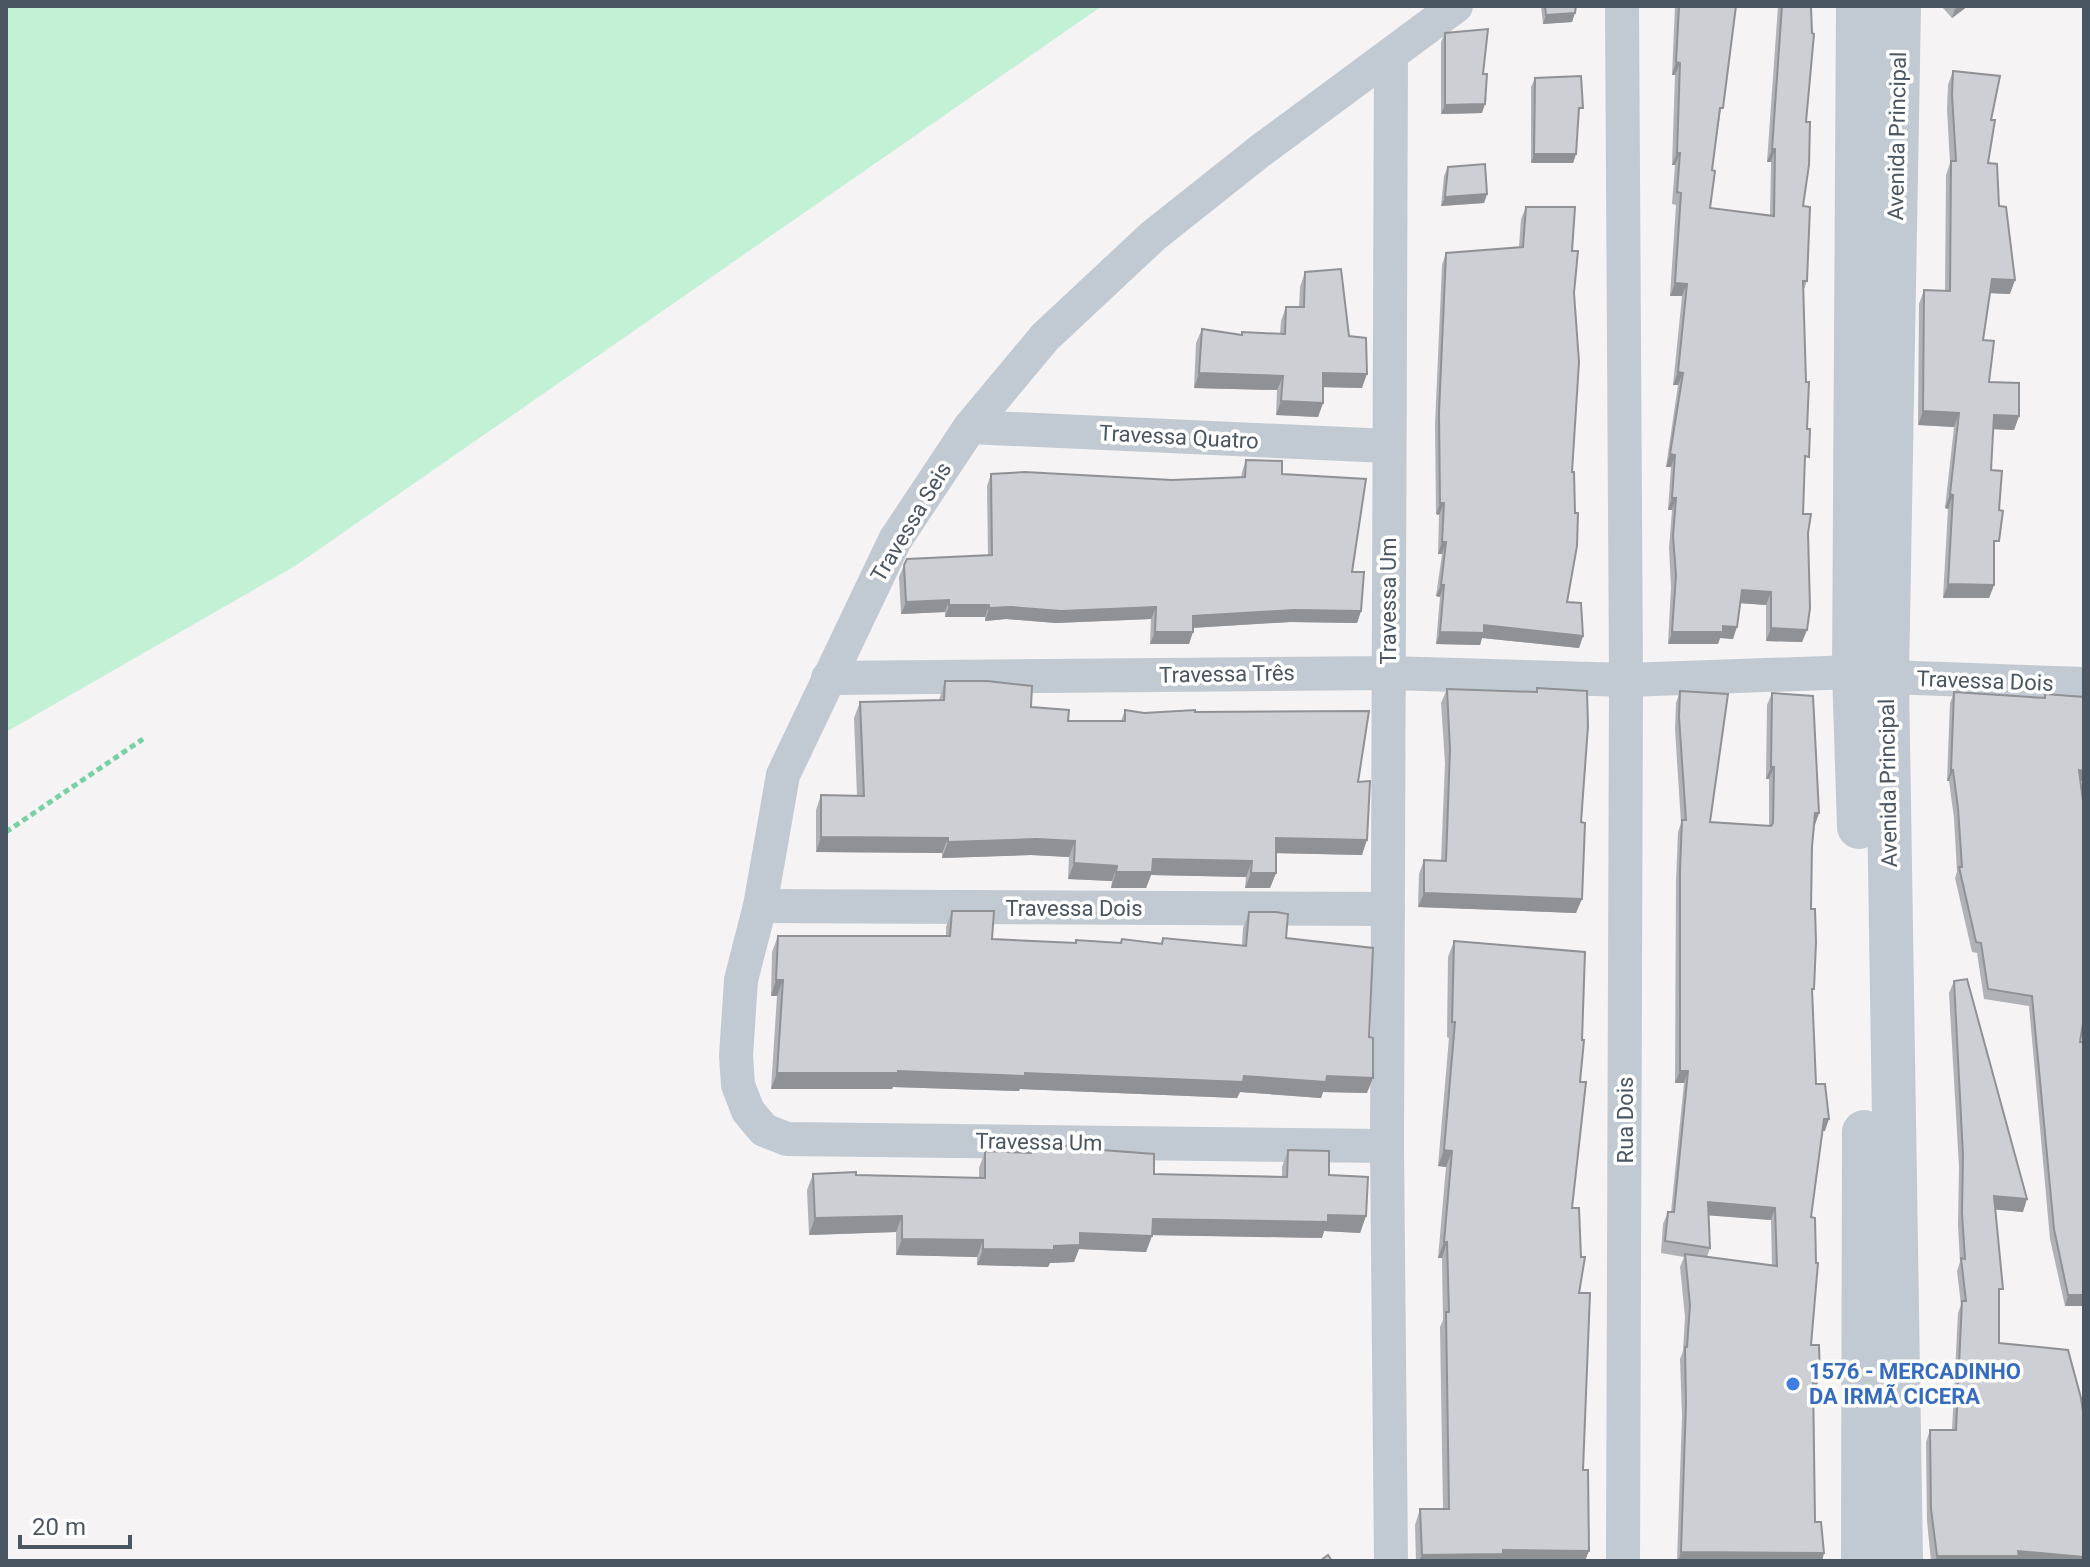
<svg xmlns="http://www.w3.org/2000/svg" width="2090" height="1567" font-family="Roboto,sans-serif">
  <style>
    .green { fill: #c3f1d5 }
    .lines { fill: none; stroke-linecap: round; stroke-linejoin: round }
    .path { stroke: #7ad0a6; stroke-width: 5; stroke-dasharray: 6 4; stroke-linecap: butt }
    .minor { stroke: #c1cad2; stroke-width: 34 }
    .tertiary { stroke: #c1cad2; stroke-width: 44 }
    .wall { fill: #b0b2b7; fill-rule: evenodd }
    .shaded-wall { fill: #909195 }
    .building { fill: #cdcfd5; stroke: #909195; stroke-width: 2 }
    .shop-dot { fill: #3f7fe0; stroke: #fff; stroke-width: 3 }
    .labels { text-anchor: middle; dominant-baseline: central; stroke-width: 7; stroke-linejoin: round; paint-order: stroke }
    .street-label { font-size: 22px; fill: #4a5661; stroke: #fff }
    .shop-label { font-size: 22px; font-weight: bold; fill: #366cbe; stroke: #fff; text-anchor: start }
  </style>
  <rect width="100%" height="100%" fill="#f5f3f3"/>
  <polygon class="green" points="6,6 1102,6 295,566 6,732"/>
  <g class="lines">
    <polyline class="path" points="6,832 143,739"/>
    <g class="minor">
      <polyline points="1622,6 1626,680 1623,1561"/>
      <polyline points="1391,56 1387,1146 1391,1561"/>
      <polyline points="970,427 1388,446"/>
      <polyline points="828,678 1388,673 1626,680 1854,672 1887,677 2084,684"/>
      <polyline points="760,906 1388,909"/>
      <polyline points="1387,1146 787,1139 764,1130 748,1111 738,1085 736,1056 741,980 760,906 783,775 895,540 970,427 1045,337 1153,236 1260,151 1456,6"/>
    </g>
    <g class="tertiary">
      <polyline points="1858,6 1854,672 1859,827"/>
      <polyline points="1899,6 1887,677 1901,1561"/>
      <polyline points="1863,1561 1864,1132"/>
    </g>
  </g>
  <g class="wall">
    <polygon points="1541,6 1576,6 1572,22 1543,24"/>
    <polygon points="1675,6 1736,6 1712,170 1710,208 1770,216 1771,162 1767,162 1778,6 1811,6 1803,206 1807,281 1803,292 1804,469 1803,514 1808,533 1807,630 1802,642 1766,641 1766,605 1741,603 1733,639 1720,638 1718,644 1668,644 1671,587 1669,548 1672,510 1668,510 1671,467 1666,467 1678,385 1673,385 1682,296 1670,296 1676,205 1672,204 1675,165 1672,165 1675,75 1672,75"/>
    <polygon points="1941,6 1968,6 1952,18"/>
    <polygon points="1445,33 1483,74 1482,113 1441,114 1441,42"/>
    <polygon points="1953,71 1991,120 1988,163 1999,206 2010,294 1990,293 1983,340 1989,382 2019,416 2014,430 1993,429 1991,470 1994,554 1994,585 1989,598 1943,598 1948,509 1945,508 1954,427 1918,425 1919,304 1924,290 1945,291 1946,175 1950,163 1947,109 1948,85"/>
    <polygon points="1535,78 1580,117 1578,117 1576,154 1573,163 1531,163 1531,87"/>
    <polygon points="1448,167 1487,194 1484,203 1441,206 1444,176"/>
    <polygon points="1526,207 1572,251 1574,293 1572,472 1567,602 1583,636 1579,648 1482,638 1480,645 1436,644 1440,597 1436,596 1442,554 1438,554 1439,515 1436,514 1435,425 1442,265 1446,253 1519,247 1521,219"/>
    <polygon points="1305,272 1349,336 1362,388 1323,387 1323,403 1318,417 1276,415 1277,390 1194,388 1196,343 1202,329 1241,335 1242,332 1280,334 1281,321 1286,307 1299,307 1300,287"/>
    <polygon points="1246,460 1282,474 1352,572 1361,611 1357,623 1290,622 1193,628 1189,644 1150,644 1151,619 1056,623 1006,619 985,621 985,617 945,617 945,612 901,614 899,577 904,565 988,555 987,486 991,474 1172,480 1241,478 1242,472"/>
    <polygon points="945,681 1031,707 1068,721 1121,721 1125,710 1144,713 1195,712 1358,782 1362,855 1276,853 1276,873 1270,888 1245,888 1246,877 1151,875 1146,888 1111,888 1112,881 1068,879 1069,857 1031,855 942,858 942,853 816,852 816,810 821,795 857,796 854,718 860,702 939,700"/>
    <polygon points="1537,688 1581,822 1576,913 1418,907 1419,874 1424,860 1441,861 1445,763 1441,703 1447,689 1535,692"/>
    <path d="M1680,691L1710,822L1769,826V779H1766L1767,705L1772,693L1815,825L1812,847V996L1816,1084L1825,1131H1823L1811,1217V1345L1815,1390H1813L1815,1522L1824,1553L1822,1561H1677L1682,1416L1680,1359L1683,1351L1685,1317L1680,1267L1684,1257L1661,1253L1663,1224L1668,1212H1671L1684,1083H1675L1676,882L1678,832L1681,823L1675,729L1676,703ZM1708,1215L1771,1220L1772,1265L1707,1257L1710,1248Z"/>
    <polygon points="1954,692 2043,698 2045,694 2083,781 2080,781 2084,809 2084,956 2083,956 2080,1042 2084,1042 2084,1306 2065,1306 2050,1239 2029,1006 1984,999 1977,953 1972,952 1955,878 1957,872 1954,818 1949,781 1947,781 1950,703"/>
    <polygon points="952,911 992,939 1075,943 1076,940 1120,943 1122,939 1161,943 1163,938 1242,945 1243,928 1249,912 1286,938 1367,1093 1323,1092 1321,1098 1240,1092 1237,1098 1020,1089 1019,1091 893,1087 892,1089 771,1089 777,996 771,996 772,952 778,936 946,936 946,927"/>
    <polygon points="1454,941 1580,1082 1572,1208 1579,1293 1585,1561 1416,1561 1415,1525 1420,1509 1443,1509 1440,1327 1443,1320 1442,1258 1438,1258 1446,1167 1438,1166 1449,1038 1447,1037 1448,957"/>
    <polygon points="1954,981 2023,1212 1995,1209 1999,1298 1999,1343 2084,1561 1931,1561 1927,1521 1926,1442 1930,1430 1952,1430 1958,1313 1961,1305 1957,1271 1960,1262 1958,1225 1959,1167 1949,993"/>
    <polygon points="1031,1146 1076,1148 1154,1174 1282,1176 1282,1167 1288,1150 1329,1175 1366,1216 1360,1233 1324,1231 1322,1238 1152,1235 1146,1252 1079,1249 1074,1262 1050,1263 1048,1267 977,1265 977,1257 896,1255 896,1232 809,1235 807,1190 813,1174 979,1178 979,1168 985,1151 1028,1153"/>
  </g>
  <g class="shaded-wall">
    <polygon points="1959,6 1968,6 1952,18 1955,9"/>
    <polygon points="1575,13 1572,22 1543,24 1546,15"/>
    <polygon points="1676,62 1680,63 1675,75 1672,75"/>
    <polygon points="1485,104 1482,113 1441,114 1445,105"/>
    <polygon points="1772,149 1775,149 1771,162 1767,162"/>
    <polygon points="1677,153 1680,153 1675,165 1672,165"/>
    <polygon points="1534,154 1576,154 1573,163 1531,163"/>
    <polygon points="1487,194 1484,203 1441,206 1445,197"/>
    <polygon points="1992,279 2015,280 2010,294 1987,293"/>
    <polygon points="1675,283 1687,284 1682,296 1670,296"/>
    <polygon points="1678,372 1683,373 1678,385 1673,385"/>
    <polygon points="1199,373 1283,376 1277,390 1194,388"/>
    <polygon points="1323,373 1367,374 1362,388 1318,387"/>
    <polygon points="1281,401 1323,403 1318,417 1276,415"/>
    <polygon points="1923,411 1959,413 1954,427 1918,425"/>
    <polygon points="1994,415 2019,416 2014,430 1989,429"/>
    <polygon points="1670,454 1675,455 1671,467 1666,467"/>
    <polygon points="1950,494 1953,495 1948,509 1945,508"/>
    <polygon points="1672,498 1676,498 1672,510 1668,510"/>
    <polygon points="1440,503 1444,503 1439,515 1436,514"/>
    <polygon points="1442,542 1446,542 1442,554 1438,554"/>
    <polygon points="1948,584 1994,585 1989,598 1943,598"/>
    <polygon points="1441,585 1444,585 1440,597 1436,596"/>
    <polygon points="1742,590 1771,592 1766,605 1738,603"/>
    <polygon points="949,600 945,612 901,614 906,602"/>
    <polygon points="949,605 989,605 985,617 945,617"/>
    <polygon points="1011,607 1156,607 1151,619 1056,623 1006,619 985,621 989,608"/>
    <polygon points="1294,610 1361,611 1357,623 1290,622 1189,628 1193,616"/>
    <polygon points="1484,625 1583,636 1579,648 1482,638 1480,645 1436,644 1440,632"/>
    <polygon points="1723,626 1737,627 1733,639 1720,638 1718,644 1668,644 1672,632"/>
    <polygon points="1771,628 1807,630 1802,642 1766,641"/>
    <polygon points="1155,632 1193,632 1189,644 1150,644"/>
    <polygon points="1771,767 1774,767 1769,779 1766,779"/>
    <polygon points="1951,770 1953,770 1949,781 1947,781"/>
    <polygon points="2079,770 2084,771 2083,781 2075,781"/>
    <polygon points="1815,813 1819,813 1815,825 1811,825"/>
    <polygon points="821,837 948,838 942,853 816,852"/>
    <polygon points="1276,838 1367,840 1362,855 1271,853"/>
    <polygon points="1037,839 1075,841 1069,857 1031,855 942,858 948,842"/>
    <polygon points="1153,859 1252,861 1246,877 1151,875 1146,888 1111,888 1116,872"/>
    <polygon points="1074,863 1117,866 1112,881 1068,879"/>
    <polygon points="1251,873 1276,873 1270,888 1245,888"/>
    <polygon points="1424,893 1582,899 1576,913 1418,907"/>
    <polygon points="776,980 783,980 777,996 771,996"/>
    <polygon points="898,1071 1244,1076 1327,1076 1373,1078 1367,1093 1323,1092 1321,1098 1240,1092 1237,1098 1020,1089 1019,1091 893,1087 892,1089 771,1089 777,1073"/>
    <polygon points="1680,1071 1688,1071 1684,1083 1675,1083"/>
    <polygon points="1824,1119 1829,1119 1825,1131 1820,1131"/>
    <polygon points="1444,1150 1452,1151 1446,1167 1438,1166"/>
    <polygon points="1994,1196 2027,1199 2023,1212 1989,1209"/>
    <polygon points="1708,1202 1775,1208 1771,1220 1703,1215"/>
    <polygon points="1328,1215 1366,1216 1360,1233 1324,1231 1322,1238 1147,1235 1153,1219"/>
    <polygon points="902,1216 896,1232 809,1235 815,1218"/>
    <polygon points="1080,1233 1152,1236 1146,1252 1079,1249 1074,1262 1050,1263 1048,1267 977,1265 983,1249"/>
    <polygon points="902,1239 983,1240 977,1257 896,1255"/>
    <polygon points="1444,1242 1447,1242 1442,1258 1438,1258"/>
    <polygon points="2068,1295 2084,1295 2084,1306 2065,1306"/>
    <polygon points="1813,1378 1820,1378 1815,1390 1809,1390"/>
    <polygon points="1503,1550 1589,1551 1585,1561 1419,1561 1422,1555"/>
    <polygon points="2018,1551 2084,1557 2084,1561 1935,1561 1937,1556"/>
    <polygon points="1681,1552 1824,1553 1822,1561 1678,1561"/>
  </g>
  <g class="building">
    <polygon points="1545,6 1576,6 1575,13 1546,15"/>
    <polygon points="1679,6 1736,6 1723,108 1720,108 1712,170 1715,171 1710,208 1774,216 1775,149 1772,149 1782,6 1811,6 1812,33 1814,34 1806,122 1810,122 1809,165 1803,206 1810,207 1807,281 1803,281 1806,382 1809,382 1807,429 1810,429 1809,457 1805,456 1803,514 1811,514 1808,533 1810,608 1807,630 1771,628 1771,592 1742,590 1737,627 1723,626 1723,632 1672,632 1676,575 1673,536 1676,498 1672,498 1675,455 1670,454 1683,373 1678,372 1687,284 1675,283 1681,193 1677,192 1680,153 1677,153 1680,63 1676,62"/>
    <polygon points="1488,29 1483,74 1487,74 1485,104 1445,105 1445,33"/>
    <polygon points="1953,71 2000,76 1991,120 1995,120 1988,163 1997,164 1999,206 2006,207 2015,280 1992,279 1983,340 1994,341 1989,382 2019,383 2019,416 1994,415 1991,470 2002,471 1999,510 2003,511 1999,541 1994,541 1994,585 1948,584 1953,495 1950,494 1959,413 1923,411 1924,290 1950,291 1951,161 1956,161 1952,95"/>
    <polygon points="1581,76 1583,108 1579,108 1576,154 1534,154 1535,78"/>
    <polygon points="1485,164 1487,194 1445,197 1448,167"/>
    <polygon points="1526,207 1575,207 1572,251 1578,251 1574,293 1579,362 1572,472 1574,472 1575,513 1578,513 1577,546 1567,602 1581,603 1583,636 1484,625 1484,633 1440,632 1444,585 1441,585 1446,542 1442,542 1444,503 1440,503 1439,413 1446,253 1523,247"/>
    <polygon points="1341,269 1349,336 1366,338 1367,374 1323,373 1323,403 1281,401 1283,376 1199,373 1202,329 1242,335 1242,332 1285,334 1286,307 1304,307 1305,272"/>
    <polygon points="1246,460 1282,461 1282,474 1366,479 1352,572 1364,572 1361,611 1294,610 1193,616 1193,632 1155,632 1156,607 1061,611 1011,607 989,608 989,605 949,605 949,600 906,602 904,565 907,559 992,555 991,474 1025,472 1172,480 1245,477"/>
    <polygon points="945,681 987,681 1032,686 1031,707 1069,710 1068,721 1125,721 1125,710 1144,713 1195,710 1195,712 1369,711 1358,782 1370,781 1367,840 1276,838 1276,873 1251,873 1252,861 1153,859 1152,872 1116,872 1117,866 1074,863 1075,841 1037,839 948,842 948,838 821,837 821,795 864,796 860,702 944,700"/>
    <polygon points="1537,688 1587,691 1588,726 1581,822 1585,823 1582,899 1424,893 1424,860 1446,861 1450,749 1447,689 1537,692"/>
    <polygon points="1680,691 1728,694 1710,822 1771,826 1773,823 1774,767 1771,767 1772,693 1813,696 1819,813 1815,813 1812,847 1811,909 1815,909 1816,942 1814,989 1812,989 1816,1084 1825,1084 1829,1119 1824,1119 1811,1217 1815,1218 1816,1263 1818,1263 1811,1345 1819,1345 1820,1378 1813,1378 1815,1522 1821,1522 1824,1553 1681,1552 1686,1403 1685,1347 1687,1347 1690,1305 1685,1254 1777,1266 1775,1208 1708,1202 1710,1248 1665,1241 1668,1212 1674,1212 1688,1071 1680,1071 1680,870 1682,820 1686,820 1679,717"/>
    <polygon points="1954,692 2045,698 2045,694 2084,697 2084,771 2079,770 2084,809 2084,945 2083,945 2084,1017 2080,1042 2084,1042 2084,1295 2068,1295 2054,1229 2032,996 1988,989 1981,943 1976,942 1959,867 1962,867 1958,808 1953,770 1951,770"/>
    <polygon points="952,911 994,911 992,939 1076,943 1076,940 1121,943 1122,939 1162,944 1163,938 1246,946 1249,912 1276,912 1288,914 1286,938 1373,948 1369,1037 1373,1038 1373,1078 1327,1076 1326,1082 1244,1076 1243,1082 1025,1073 1025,1076 898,1071 898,1073 777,1073 783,980 776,980 778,936 950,936"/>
    <polygon points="1454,941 1585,952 1582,1040 1584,1040 1580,1082 1586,1082 1572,1208 1579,1208 1581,1257 1585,1257 1579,1293 1590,1293 1583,1470 1588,1470 1589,1551 1503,1550 1503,1554 1422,1555 1420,1509 1449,1509 1446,1312 1449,1312 1447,1242 1444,1242 1452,1151 1444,1150 1455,1022 1452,1022"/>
    <polygon points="1967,979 2027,1199 1994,1196 2003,1289 1999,1289 1999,1343 2068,1350 2081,1398 2084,1418 2084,1557 2018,1551 2019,1556 1937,1556 1931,1509 1930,1430 1956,1430 1962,1301 1966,1301 1961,1258 1965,1259 1962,1213 1963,1155 1954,981"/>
    <polygon points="1036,1145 1075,1146 1076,1148 1154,1154 1154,1174 1196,1175 1287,1177 1288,1150 1329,1151 1329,1175 1368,1177 1366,1216 1328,1215 1328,1222 1153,1219 1152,1236 1080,1233 1080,1245 1054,1246 1054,1250 983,1249 983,1240 902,1239 902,1216 815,1218 813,1174 856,1172 856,1175 985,1178 985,1151 1031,1153 1031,1146"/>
    <polygon points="1328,1555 1332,1561 1320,1561"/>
  </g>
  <circle class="shop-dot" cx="1793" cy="1384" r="8"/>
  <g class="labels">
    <g class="street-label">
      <text transform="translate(1897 136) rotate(-89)">Avenida Principal</text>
      <text transform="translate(1179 437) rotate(3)">Travessa Quatro</text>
      <text transform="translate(911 522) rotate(-59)">Travessa Seis</text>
      <text transform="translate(1388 601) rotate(-90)">Travessa Um</text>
      <text transform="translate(1227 674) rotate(-1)">Travessa Três</text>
      <text transform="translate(1985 681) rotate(2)">Travessa Dois</text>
      <text transform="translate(1888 783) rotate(-91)">Avenida Principal</text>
      <text x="1074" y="908">Travessa Dois</text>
      <text transform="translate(1625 1120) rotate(-90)">Rua Dois</text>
      <text transform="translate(1039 1142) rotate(1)">Travessa Um</text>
    </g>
    <g class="shop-label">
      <text x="1809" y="1371">1576 - MERCADINHO<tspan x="1809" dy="25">DA IRMÃ CICERA</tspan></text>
    </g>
  </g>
  <rect width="2090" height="1567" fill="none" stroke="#4a5661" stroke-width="16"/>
  <path d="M20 1535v12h110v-12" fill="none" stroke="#4a5661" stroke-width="4"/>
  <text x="32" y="1535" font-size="24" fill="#4a5661" stroke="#ffffff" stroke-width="6" paint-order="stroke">20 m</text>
</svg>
